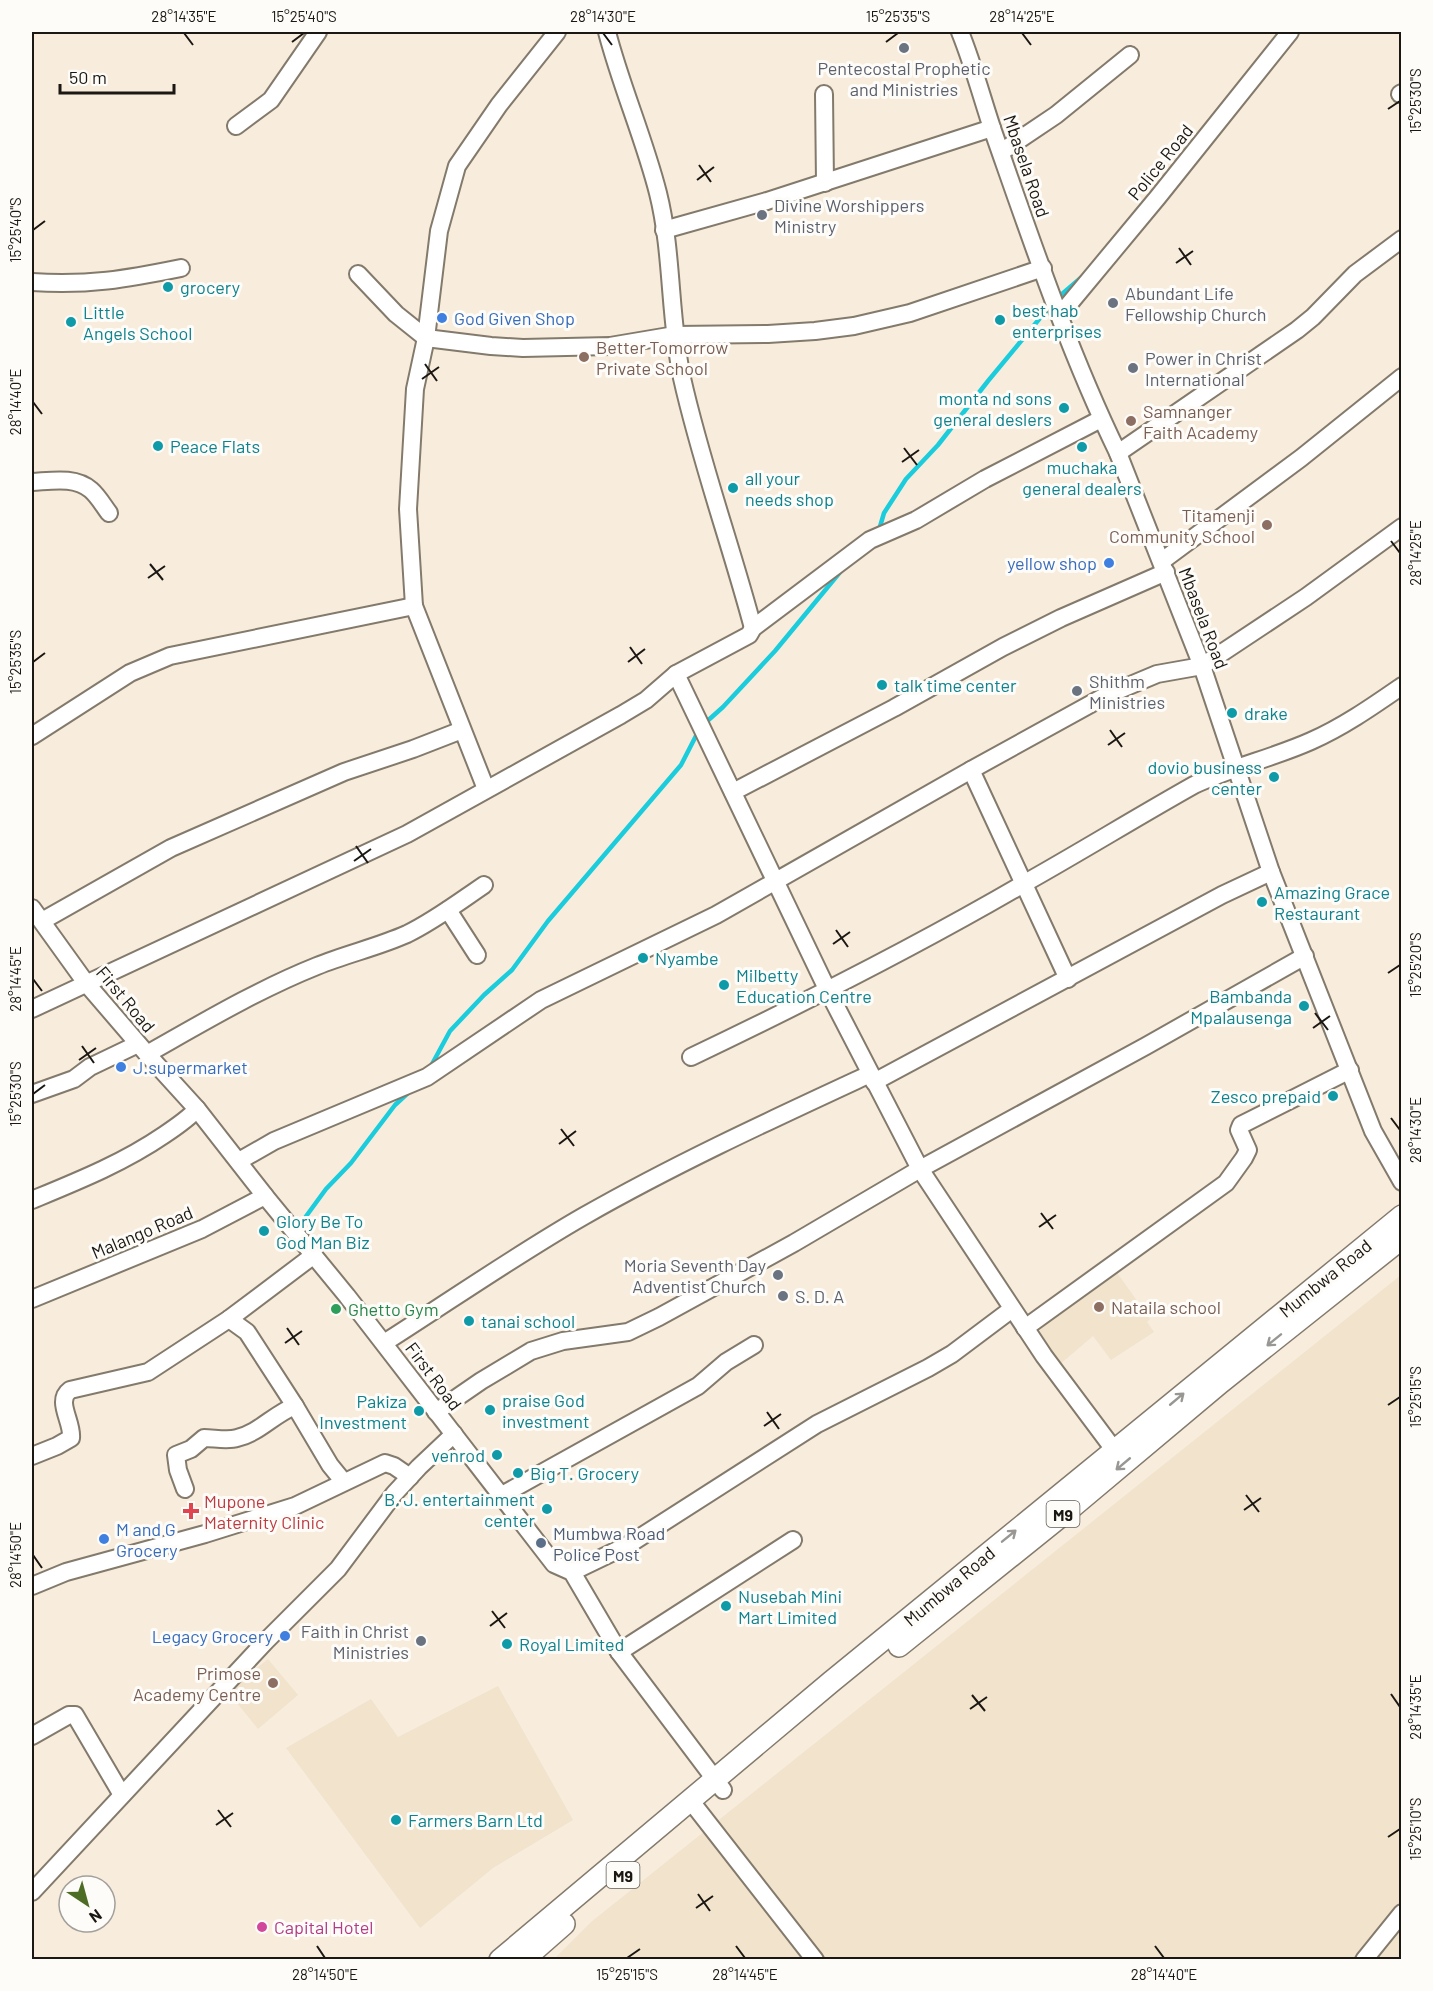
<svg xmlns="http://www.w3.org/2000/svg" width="1433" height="1991" font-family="Barlow,sans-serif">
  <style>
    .built { fill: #f1e3cc }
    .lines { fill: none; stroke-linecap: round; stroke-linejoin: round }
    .stream { stroke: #1accdc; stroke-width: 4.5 }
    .minor-casing { stroke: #837a6c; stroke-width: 20 }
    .major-casing { stroke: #837a6c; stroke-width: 24 }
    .minor { stroke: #fff; stroke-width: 16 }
    .major { stroke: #fff; stroke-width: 21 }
    .oneway { stroke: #989794 }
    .ticks { fill: none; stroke: #1b1712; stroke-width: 2 }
    .worship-dot { fill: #6b7280; stroke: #fefcf8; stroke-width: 2 }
    .culture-dot { fill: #0f9aa8; stroke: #fefcf8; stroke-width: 2 }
    .shop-dot { fill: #3f7fe0; stroke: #fefcf8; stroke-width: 2 }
    .education-dot { fill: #8d6e63; stroke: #fefcf8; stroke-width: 2 }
    .leisure-dot { fill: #2e9e5b; stroke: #fefcf8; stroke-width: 2 }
    .health-dot { fill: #e0444e; stroke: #fefcf8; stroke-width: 2 }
    .service-dot { fill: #5c6f8a; stroke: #fefcf8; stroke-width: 2 }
    .hotel-dot { fill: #d1479c; stroke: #fefcf8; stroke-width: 2 }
    .labels { text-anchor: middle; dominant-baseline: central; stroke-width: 6; stroke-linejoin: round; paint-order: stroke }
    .shield { fill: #fefcf8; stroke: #5f5c57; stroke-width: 1.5 }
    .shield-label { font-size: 16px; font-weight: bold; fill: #1b1712 }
    .worship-label { font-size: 18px; fill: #5b616d; stroke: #fefcf8; text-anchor: start }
    .street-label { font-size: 18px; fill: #1b1712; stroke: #fefcf8 }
    .culture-label { font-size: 18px; fill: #0d838f; stroke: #fefcf8; text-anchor: start }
    .shop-label { font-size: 18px; fill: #366cbe; stroke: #fefcf8; text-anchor: start }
    .education-label { font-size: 18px; fill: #785e54; stroke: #fefcf8; text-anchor: start }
    .leisure-label { font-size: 18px; fill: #27864d; stroke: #fefcf8; text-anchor: start }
    .health-label { font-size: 18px; fill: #be3a42; stroke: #fefcf8; text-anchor: start }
    .service-label { font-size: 18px; fill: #4e5e75; stroke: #fefcf8; text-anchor: start }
    .hotel-label { font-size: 18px; fill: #b23c85; stroke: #fefcf8; text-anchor: start }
    .neatline { fill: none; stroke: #1b1712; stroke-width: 2 }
    .ticks-label { font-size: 15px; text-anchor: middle; fill: #1b1712 }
  </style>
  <rect width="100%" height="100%" fill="#f8eddd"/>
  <g class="built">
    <polygon points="1113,1267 1150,1319 1147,1322 1154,1332 1111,1360 1093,1336 1059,1365 1031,1327"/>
    <polygon points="1401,1275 1401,1959 553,1960 591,1922"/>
    <polygon points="268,1659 298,1695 258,1729 228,1692"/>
    <polygon points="498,1686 573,1820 493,1868 420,1928 286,1748 371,1699 398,1737"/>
  </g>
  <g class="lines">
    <g class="stream">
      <polyline points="1062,294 1083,276"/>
      <polyline points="879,530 884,513 906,479 938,445 988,381 1050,306"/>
      <polyline points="704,724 723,707 775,651 841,571"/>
      <polyline points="431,1066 450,1031 484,995 512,970 548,921 681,765 699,730"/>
      <polyline points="296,1230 326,1189 351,1163 395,1105 408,1093"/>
    </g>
    <g class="minor-casing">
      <g id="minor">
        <path d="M607,32C621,86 644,138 658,193C673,253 669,317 682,378C701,463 731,545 753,628"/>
        <path d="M960,32C973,64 982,98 993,131C1031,239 1068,350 1118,453L1202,666L1271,872L1373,1131L1402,1182"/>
        <polyline points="824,94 825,183"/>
        <polyline points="1400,94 1402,93"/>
        <polyline points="236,126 271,100 318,32"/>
        <polyline points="1001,152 1056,115 1130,55"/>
        <polyline points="664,230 767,201 992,128"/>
        <polyline points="358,274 396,314 426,338 491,346 523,348 610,346 675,335 768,334 815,331 854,326 910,313 1043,268"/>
        <path d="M32,282C87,286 127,279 181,268"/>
        <polyline points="1060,315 1158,197 1290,32"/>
        <polyline points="1118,453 1297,330 1313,317 1355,274 1402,239"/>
        <path d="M32,482C51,481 75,476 91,490C98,496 103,505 109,513"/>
        <polyline points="1162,561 1301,458 1402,377"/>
        <polyline points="414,606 408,509 415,389 426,338 439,231 457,166 499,105 557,32"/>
        <polyline points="676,674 828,991 920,1169 1044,1356 1115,1451"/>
        <polyline points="32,736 130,673 170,656 414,606 486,789"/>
        <polyline points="971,770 1068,979"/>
        <polyline points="733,792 894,708 1003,647 1061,618 1166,572"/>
        <polyline points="32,908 86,983 147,1054 197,1109 265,1196 347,1296 554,1564 572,1572 619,1652 723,1790"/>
        <polyline points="448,910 477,955"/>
        <polyline points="42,921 171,848 344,772 413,749 462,730"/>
        <polyline points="32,1009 407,834 621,715 646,700 676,674 749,635 753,628 870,540 916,520 985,479 1101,419"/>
        <path d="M147,1054C202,1023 257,990 317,966C346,954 378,947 407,934C434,921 459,902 484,885"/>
        <path d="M691,1057C804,1003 917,946 1025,883C1082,851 1137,817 1194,785C1232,767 1273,758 1311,741C1343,727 1373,706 1402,686"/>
        <polyline points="874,1082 1222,895 1271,872"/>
        <polyline points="32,1094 74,1079 90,1067 138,1044"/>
        <polyline points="239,1161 274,1141 427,1077 541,1000 716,915 971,770 1107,695 1157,674 1202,666 1306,597 1402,527"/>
        <path d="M32,1200C78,1181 123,1163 164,1135C176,1127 188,1119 197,1109"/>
        <polyline points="32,1299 202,1229 265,1196"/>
        <polyline points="229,1319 247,1332 295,1406 330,1465 343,1481"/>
        <polyline points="1025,1328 1226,1183 1244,1158 1248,1150 1239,1130 1241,1125 1350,1070"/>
        <path d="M384,1343C450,1301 516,1255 584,1216C677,1163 773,1119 870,1074"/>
        <polyline points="436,1412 481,1381 531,1351 563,1341 628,1332 659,1317 794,1243 920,1169 1146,1046 1305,956"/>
        <path d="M32,1456L57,1446L71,1438C73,1422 55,1401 70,1390L148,1372L229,1319L314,1255"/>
        <path d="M185,1489L178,1470L176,1455L191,1449L204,1438C214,1438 228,1441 237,1438C259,1433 274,1414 295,1406"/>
        <polyline points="502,1495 698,1386 726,1362 754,1345"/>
        <polyline points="572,1572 628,1545 817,1424 928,1368 952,1354 1012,1309"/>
        <polyline points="32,1586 66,1572 205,1534 295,1506 385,1463 394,1466 410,1477"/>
        <polyline points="619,1652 793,1540"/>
        <polyline points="32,1736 69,1715 75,1715 122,1795"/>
        <polyline points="690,1800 815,1960"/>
        <polyline points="32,1892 266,1641 338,1569 394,1494 419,1467 454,1434"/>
        <polyline points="1364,1960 1402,1913"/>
      </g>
    </g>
    <g class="major-casing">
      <g id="major">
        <polyline points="899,1646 1072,1507 1221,1382 1402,1238"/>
        <polyline points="500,1960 831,1682 1402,1216"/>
        <polyline points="523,1960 564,1924"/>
      </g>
    </g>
    <use href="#minor" class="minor"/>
    <use href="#major" class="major"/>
  </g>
  <defs><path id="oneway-shaft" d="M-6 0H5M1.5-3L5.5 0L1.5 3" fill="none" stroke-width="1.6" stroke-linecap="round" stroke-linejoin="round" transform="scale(1.5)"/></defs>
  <g class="oneway">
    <use href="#oneway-shaft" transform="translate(1274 1340) rotate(141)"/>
    <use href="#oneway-shaft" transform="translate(1177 1399) rotate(-40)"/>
    <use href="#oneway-shaft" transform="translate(1123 1464) rotate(140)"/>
    <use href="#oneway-shaft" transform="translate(1009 1536) rotate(-39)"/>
  </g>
  <path class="ticks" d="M184,33L193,45M603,33L612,45M1022,33L1031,45M292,42L304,33M886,42L898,33M1388,109L1400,101M699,165L711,182M697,180L714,167M33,230L45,221M1179,248L1191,265M1176,263L1193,251M425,364L437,381M422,379L439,367M33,402L42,414M904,448L917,465M902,462L919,450M1391,541L1400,553M150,564L163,580M148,578L165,566M630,647L642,664M33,662L45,653M628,662L645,649M1110,730L1122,747M1108,745L1125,733M356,846L368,863M354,861L371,849M836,930L848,947M833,944L850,932M1388,973L1400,965M33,979L42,991M1315,1013L1328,1030M1313,1028L1330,1016M82,1046L94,1063M79,1060L96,1048M33,1094L45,1085M1391,1118L1400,1130M561,1129L574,1146M559,1144L576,1131M1041,1213L1053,1229M1039,1227L1056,1215M287,1328L299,1345M285,1343L302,1331M1388,1405L1400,1397M767,1412L779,1429M764,1426L781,1414M1246,1495L1259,1512M1244,1510L1261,1498M33,1555L42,1568M492,1611L505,1628M490,1626L507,1613M1391,1694L1400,1707M972,1695L985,1711M970,1709L987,1697M218,1810L231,1827M216,1825L233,1813M1388,1837L1400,1829M698,1894L710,1911M696,1908L713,1896M317,1946L325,1958M736,1946L745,1958M1155,1946L1164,1958M627,1958L640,1949"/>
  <g class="worship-dot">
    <circle cx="904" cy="48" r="6"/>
    <circle cx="762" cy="215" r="6"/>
    <circle cx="1113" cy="303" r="6"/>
    <circle cx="1133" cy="368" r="6"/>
    <circle cx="1077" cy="691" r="6"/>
    <circle cx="778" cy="1275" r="6"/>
    <circle cx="783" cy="1296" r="6"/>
    <circle cx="421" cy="1641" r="6"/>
  </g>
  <g class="culture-dot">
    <circle cx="168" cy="287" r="6"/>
    <circle cx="1000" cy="320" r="6"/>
    <circle cx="71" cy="322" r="6"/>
    <circle cx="1064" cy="408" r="6"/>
    <circle cx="158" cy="446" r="6"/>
    <circle cx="1082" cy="447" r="6"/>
    <circle cx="733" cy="488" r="6"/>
    <circle cx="882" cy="685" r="6"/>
    <circle cx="1232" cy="713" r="6"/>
    <circle cx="1274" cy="777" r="6"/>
    <circle cx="1262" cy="902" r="6"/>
    <circle cx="643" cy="958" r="6"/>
    <circle cx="724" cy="985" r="6"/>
    <circle cx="1304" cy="1006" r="6"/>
    <circle cx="1333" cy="1096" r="6"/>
    <circle cx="264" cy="1231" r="6"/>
    <circle cx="469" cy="1321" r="6"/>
    <circle cx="490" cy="1410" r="6"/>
    <circle cx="419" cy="1411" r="6"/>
    <circle cx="497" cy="1455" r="6"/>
    <circle cx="518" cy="1473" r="6"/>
    <circle cx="547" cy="1509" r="6"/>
    <circle cx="726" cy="1606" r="6"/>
    <circle cx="507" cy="1644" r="6"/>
    <circle cx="396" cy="1820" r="6"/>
  </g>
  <g class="shop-dot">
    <circle cx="442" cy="318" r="6"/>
    <circle cx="1109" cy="563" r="6"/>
    <circle cx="121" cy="1067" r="6"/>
    <circle cx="104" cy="1539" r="6"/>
    <circle cx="285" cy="1636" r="6"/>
  </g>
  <g class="education-dot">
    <circle cx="584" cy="357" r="6"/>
    <circle cx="1131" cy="421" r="6"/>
    <circle cx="1267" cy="525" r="6"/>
    <circle cx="1099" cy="1307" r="6"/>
    <circle cx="273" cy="1683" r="6"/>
  </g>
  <circle class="leisure-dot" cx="336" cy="1309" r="6"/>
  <path class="health-dot" d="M188 1502h6v6h6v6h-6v6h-6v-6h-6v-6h6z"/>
  <circle class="service-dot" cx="541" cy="1543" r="6"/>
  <circle class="hotel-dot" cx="262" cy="1927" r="6"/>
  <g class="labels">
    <g class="shield">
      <rect x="1046.5" y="1501" width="33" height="26" rx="4.5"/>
      <rect x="606.5" y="1862" width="33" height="26" rx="4.5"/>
    </g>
    <g class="shield-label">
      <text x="1063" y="1514">M9</text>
      <text x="623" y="1875">M9</text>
    </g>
    <g class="worship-label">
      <text x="904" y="68" text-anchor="middle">Pentecostal Prophetic<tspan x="904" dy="21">and Ministries</tspan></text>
      <text x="774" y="205">Divine Worshippers<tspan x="774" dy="21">Ministry</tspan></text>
      <text x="1125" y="293">Abundant Life<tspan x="1125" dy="21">Fellowship Church</tspan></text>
      <text x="1145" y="358">Power in Christ<tspan x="1145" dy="21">International</tspan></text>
      <text x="1089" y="681">Shithm<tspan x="1089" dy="21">Ministries</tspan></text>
      <text x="766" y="1265" text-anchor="end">Moria Seventh Day<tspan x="766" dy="21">Adventist Church</tspan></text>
      <text x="795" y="1296">S. D. A</text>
      <text x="409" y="1631" text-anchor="end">Faith in Christ<tspan x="409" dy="21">Ministries</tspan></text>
    </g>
    <g class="street-label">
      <text transform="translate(1160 162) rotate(-51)">Police Road</text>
      <text transform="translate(1027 166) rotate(71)">Mbasela Road</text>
      <text transform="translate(1204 618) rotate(69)">Mbasela Road</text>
      <text transform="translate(126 999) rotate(50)">First Road</text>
      <text transform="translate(142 1232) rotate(-23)">Malango Road</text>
      <text transform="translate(1325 1278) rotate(-39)">Mumbwa Road</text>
      <text transform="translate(434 1376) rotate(53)">First Road</text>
      <text transform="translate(949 1586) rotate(-40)">Mumbwa Road</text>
    </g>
    <g class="culture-label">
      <text x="180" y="287">grocery</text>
      <text x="1012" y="310">best hab<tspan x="1012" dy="21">enterprises</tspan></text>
      <text x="83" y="312">Little<tspan x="83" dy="21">Angels School</tspan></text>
      <text x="1052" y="398" text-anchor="end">monta nd sons<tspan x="1052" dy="21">general deslers</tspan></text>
      <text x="170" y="446">Peace Flats</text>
      <text x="1082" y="467" text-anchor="middle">muchaka<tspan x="1082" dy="21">general dealers</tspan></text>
      <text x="745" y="478">all your<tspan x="745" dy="21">needs shop</tspan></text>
      <text x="894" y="685">talk time center</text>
      <text x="1244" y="713">drake</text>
      <text x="1262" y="767" text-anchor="end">dovio business<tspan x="1262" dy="21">center</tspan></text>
      <text x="1274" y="892">Amazing Grace<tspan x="1274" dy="21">Restaurant</tspan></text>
      <text x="655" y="958">Nyambe</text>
      <text x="736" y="975">Milbetty<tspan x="736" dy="21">Education Centre</tspan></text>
      <text x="1292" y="996" text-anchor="end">Bambanda<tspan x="1292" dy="21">Mpalausenga</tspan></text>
      <text x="1321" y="1096" text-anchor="end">Zesco prepaid</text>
      <text x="276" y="1221">Glory Be To<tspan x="276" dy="21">God Man Biz</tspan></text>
      <text x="481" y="1321">tanai school</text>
      <text x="502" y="1400">praise God<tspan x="502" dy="21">investment</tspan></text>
      <text x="407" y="1401" text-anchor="end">Pakiza<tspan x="407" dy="21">Investment</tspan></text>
      <text x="485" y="1455" text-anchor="end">venrod</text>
      <text x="530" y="1473">Big T. Grocery</text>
      <text x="535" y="1499" text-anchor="end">B. J. entertainment<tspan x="535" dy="21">center</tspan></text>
      <text x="738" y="1596">Nusebah Mini<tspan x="738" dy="21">Mart Limited</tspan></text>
      <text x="519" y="1644">Royal Limited</text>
      <text x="408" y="1820">Farmers Barn Ltd</text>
    </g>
    <g class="shop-label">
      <text x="454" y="318">God Given Shop</text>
      <text x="1097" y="563" text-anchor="end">yellow shop</text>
      <text x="133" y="1067">J.supermarket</text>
      <text x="116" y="1529">M and G<tspan x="116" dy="21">Grocery</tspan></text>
      <text x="273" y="1636" text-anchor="end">Legacy Grocery</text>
    </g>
    <g class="education-label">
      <text x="596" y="347">Better Tomorrow<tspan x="596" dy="21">Private School</tspan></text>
      <text x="1143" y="411">Samnanger<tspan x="1143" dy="21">Faith Academy</tspan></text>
      <text x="1255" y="515" text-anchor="end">Titamenji<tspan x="1255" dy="21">Community School</tspan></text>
      <text x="1111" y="1307">Nataila school</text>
      <text x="261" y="1673" text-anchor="end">Primose<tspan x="261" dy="21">Academy Centre</tspan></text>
    </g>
    <g class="leisure-label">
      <text x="348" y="1309">Ghetto Gym</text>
    </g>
    <g class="health-label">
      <text x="204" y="1501">Mupone<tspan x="204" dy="21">Maternity Clinic</tspan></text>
    </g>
    <g class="service-label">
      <text x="553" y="1533">Mumbwa Road<tspan x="553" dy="21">Police Post</tspan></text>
    </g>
    <g class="hotel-label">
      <text x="274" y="1927">Capital Hotel</text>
    </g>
  </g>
  <rect width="1433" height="1991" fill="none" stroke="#fefcf8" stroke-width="66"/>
  <g transform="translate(87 1904) rotate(144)"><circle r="28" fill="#fefcf8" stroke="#a3a09c" stroke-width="1.5"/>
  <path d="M0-4.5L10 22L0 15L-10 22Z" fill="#4d6d24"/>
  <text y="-9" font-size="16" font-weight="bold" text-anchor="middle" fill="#1b1712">N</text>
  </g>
  <path d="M60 84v9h114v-9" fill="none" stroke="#1b1712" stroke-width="3"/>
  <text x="69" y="84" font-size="18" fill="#1b1712" stroke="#fefcf8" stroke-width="4.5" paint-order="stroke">50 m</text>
  <rect x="33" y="33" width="1367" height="1925" class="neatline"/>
  <g class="ticks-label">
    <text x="184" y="22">28°14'35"E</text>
    <text x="304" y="22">15°25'40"S</text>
    <text x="603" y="22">28°14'30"E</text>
    <text x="898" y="22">15°25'35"S</text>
    <text x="1022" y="22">28°14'25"E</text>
    <text transform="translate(1416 101) rotate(-90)" y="5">15°25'30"S</text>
    <text transform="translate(16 230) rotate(-90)" y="5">15°25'40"S</text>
    <text transform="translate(16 402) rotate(-90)" y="5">28°14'40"E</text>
    <text transform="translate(1416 553) rotate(-90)" y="5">28°14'25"E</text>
    <text transform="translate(16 662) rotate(-90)" y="5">15°25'35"S</text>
    <text transform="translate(1416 965) rotate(-90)" y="5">15°25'20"S</text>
    <text transform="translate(16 979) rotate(-90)" y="5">28°14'45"E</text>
    <text transform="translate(16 1094) rotate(-90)" y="5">15°25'30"S</text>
    <text transform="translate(1416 1130) rotate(-90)" y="5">28°14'30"E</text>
    <text transform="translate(1416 1397) rotate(-90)" y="5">15°25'15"S</text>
    <text transform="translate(16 1555) rotate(-90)" y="5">28°14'50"E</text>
    <text transform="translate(1416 1707) rotate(-90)" y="5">28°14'35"E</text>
    <text transform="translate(1416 1829) rotate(-90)" y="5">15°25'10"S</text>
    <text x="325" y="1980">28°14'50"E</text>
    <text x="627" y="1980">15°25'15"S</text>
    <text x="745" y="1980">28°14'45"E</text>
    <text x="1164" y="1980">28°14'40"E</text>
  </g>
</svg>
